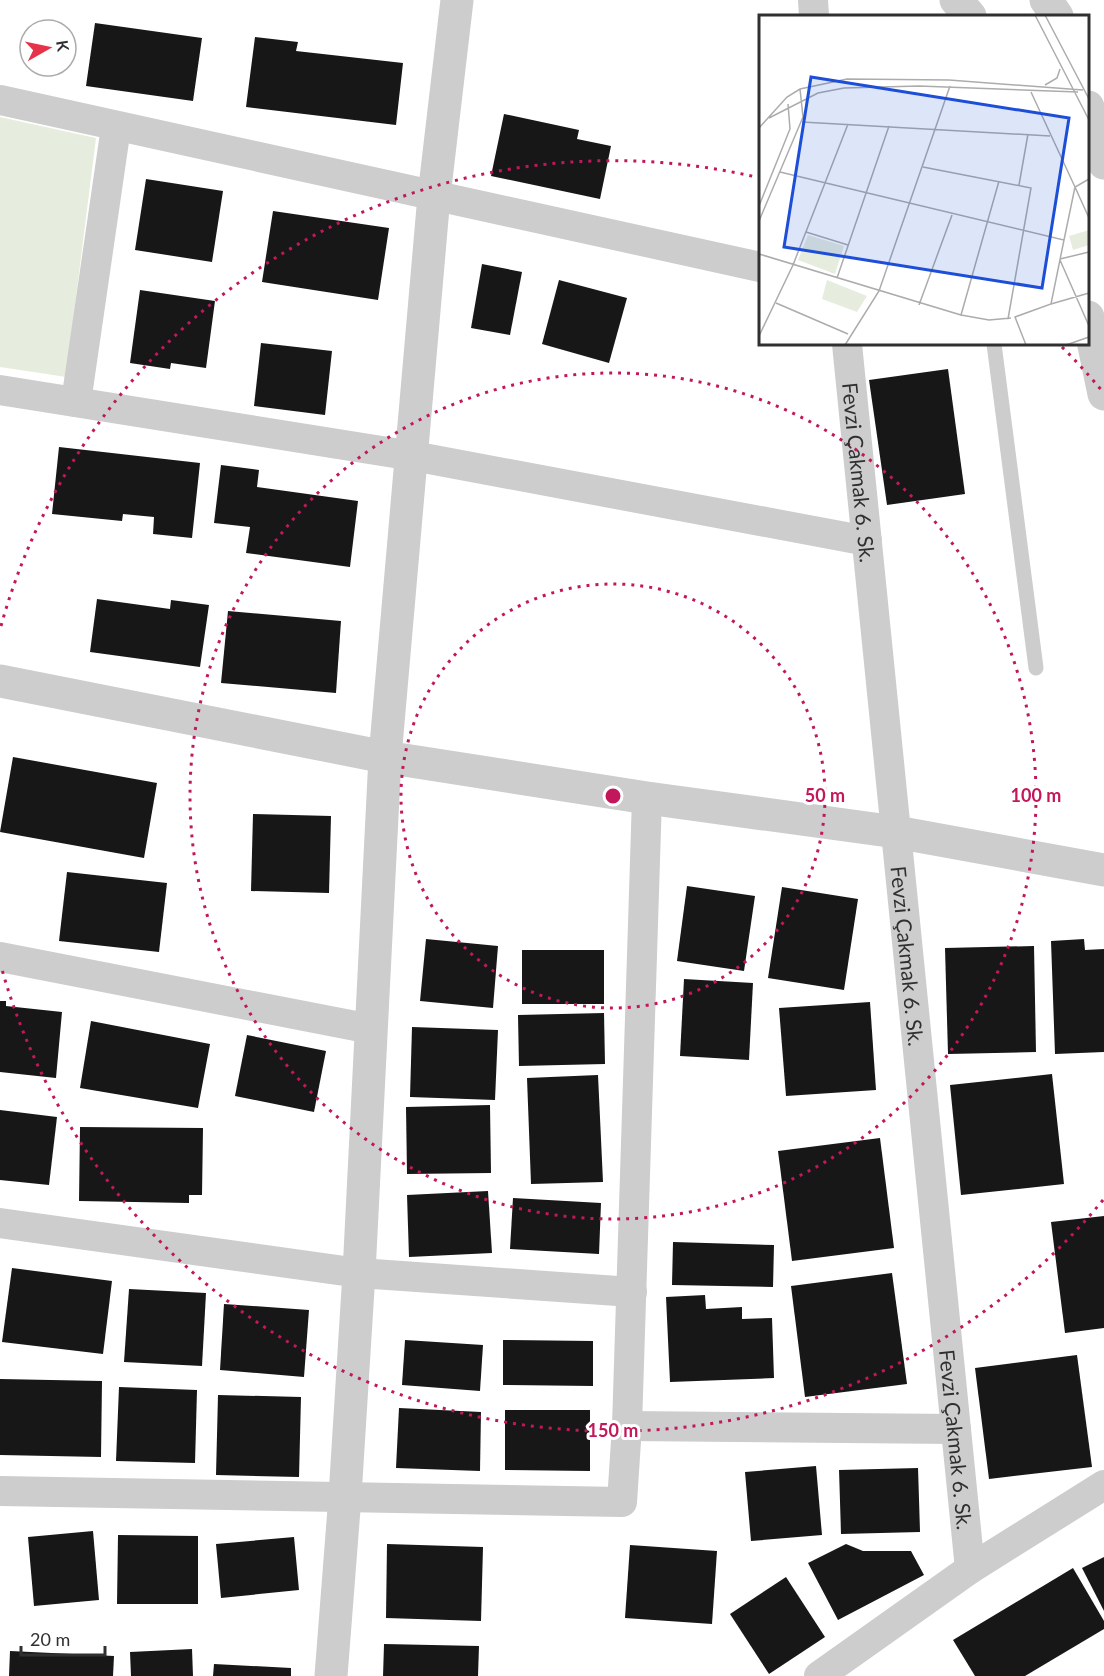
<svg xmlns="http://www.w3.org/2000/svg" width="1104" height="1676" font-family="Lato,sans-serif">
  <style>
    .green { fill: #e7edde }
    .building { fill: #171717 }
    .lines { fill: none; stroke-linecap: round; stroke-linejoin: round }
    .service { stroke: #cdcdcd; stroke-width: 15 }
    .minor { stroke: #cdcdcd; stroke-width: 30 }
    .tertiary { stroke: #cdcdcd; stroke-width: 33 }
    .ring { fill: none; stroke: #c2185b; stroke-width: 3; stroke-dasharray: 3 6 }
    .labels { text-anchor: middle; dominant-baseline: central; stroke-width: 6; stroke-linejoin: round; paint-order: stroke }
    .street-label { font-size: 21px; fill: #303030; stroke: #fff }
    .inset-road { fill: none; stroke: #acacac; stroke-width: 1.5 }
    .view { fill: #1d4ed8; fill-opacity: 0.15; stroke: #1d4ed8; stroke-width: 3 }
    .inset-edge { fill: none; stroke: #303030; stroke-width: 3 }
    .centre { fill: #c2185b; stroke: #fff; stroke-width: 3 }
    .ring-label { font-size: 18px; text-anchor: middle; font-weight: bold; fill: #c2185b; stroke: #fff; stroke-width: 6; stroke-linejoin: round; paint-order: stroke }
  </style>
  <rect width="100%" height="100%" fill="#fff"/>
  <polygon class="green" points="0,117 96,138 66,377 0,367"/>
  <g class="building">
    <polygon points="95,23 202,38 193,101 86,86"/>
    <polygon points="255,37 298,42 296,51 403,63 396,125 246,107"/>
    <polygon points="504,114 579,130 577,139 611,146 600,199 491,176"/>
    <polygon points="146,179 223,191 212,262 135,250"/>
    <polygon points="273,211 389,228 378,300 262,282"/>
    <polygon points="482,264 522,272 510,335 471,328"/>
    <polygon points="559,280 627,298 609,363 542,344"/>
    <polygon points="140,290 215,301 206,368 171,363 170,369 130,363"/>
    <polygon points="261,343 332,351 325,415 254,406"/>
    <polygon points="948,369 965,494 887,505 869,380"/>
    <polygon points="59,447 200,463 192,538 153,534 154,517 123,514 122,521 52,514"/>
    <polygon points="221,465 259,470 257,487 358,501 350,567 246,553 250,527 214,523"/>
    <polygon points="97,599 170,609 171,600 209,605 200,667 90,652"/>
    <polygon points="228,611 341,621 336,693 221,683"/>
    <polygon points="13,757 157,783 144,858 0,832"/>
    <polygon points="253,814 331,816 329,893 251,891"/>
    <polygon points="67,872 167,883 159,952 59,941"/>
    <polygon points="687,886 755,896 744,971 677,961"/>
    <polygon points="782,887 858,899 844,990 768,978"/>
    <polygon points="426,939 498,946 493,1008 420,1001"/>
    <polygon points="1084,939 1085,950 1104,949 1104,1052 1055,1054 1051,941"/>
    <polygon points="1034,946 1036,1052 948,1054 945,948"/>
    <rect x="522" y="950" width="82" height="54"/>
    <polygon points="684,979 753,983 749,1060 680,1056"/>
    <polygon points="0,1001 6,1001 6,1006 62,1012 56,1078 0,1072"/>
    <polygon points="870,1002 876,1090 786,1096 779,1008"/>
    <polygon points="604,1013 605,1064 519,1066 518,1015"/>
    <polygon points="91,1021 210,1044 198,1108 80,1088"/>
    <polygon points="412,1027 498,1030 495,1100 410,1097"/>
    <polygon points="247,1035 326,1051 314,1112 235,1096"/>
    <polygon points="1052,1074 1064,1184 961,1195 950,1085"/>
    <polygon points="598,1075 603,1182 531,1184 527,1078"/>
    <polygon points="490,1105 491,1173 407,1174 406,1107"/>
    <polygon points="0,1110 57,1117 49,1185 0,1180"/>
    <polygon points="80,1127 203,1128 202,1195 189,1195 189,1203 79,1201"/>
    <polygon points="880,1138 894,1248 792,1261 778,1151"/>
    <polygon points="488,1191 492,1253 409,1257 407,1195"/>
    <polygon points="513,1198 601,1203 599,1254 510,1249"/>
    <polygon points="1104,1216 1104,1328 1065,1333 1051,1222"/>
    <polygon points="673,1242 774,1245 773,1287 672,1285"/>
    <polygon points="12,1268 112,1281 103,1354 2,1342"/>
    <polygon points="892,1273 907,1384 805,1397 791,1286"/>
    <polygon points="129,1289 206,1293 202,1366 124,1362"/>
    <polygon points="705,1295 706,1309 742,1307 742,1319 772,1318 774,1378 670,1382 666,1297"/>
    <polygon points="224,1304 309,1310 304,1377 220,1370"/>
    <polygon points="405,1340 483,1345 480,1391 402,1385"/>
    <polygon points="503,1340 593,1341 593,1386 503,1385"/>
    <polygon points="1077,1355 1092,1467 989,1479 975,1368"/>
    <polygon points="0,1379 102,1381 101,1457 0,1455"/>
    <polygon points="119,1387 197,1390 195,1463 116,1461"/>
    <polygon points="218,1395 301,1397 299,1477 216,1475"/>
    <polygon points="399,1408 481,1412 480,1471 396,1468"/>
    <polygon points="505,1410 590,1410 590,1471 505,1470"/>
    <polygon points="816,1466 822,1535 751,1541 745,1472"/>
    <polygon points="918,1468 920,1532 841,1534 839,1470"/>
    <polygon points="93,1531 99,1600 34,1606 28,1537"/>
    <polygon points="118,1535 198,1536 198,1604 117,1604"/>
    <polygon points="294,1537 299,1590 221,1598 216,1544"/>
    <polygon points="387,1544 483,1547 481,1621 386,1618"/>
    <polygon points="846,1544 863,1551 911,1551 924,1575 838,1620 808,1563"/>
    <polygon points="630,1545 717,1551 712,1624 625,1618"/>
    <polygon points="1104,1557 1104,1611 1082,1568"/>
    <polygon points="1073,1568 1104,1621 1104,1629 1025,1676 975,1676 953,1640"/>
    <polygon points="786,1577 825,1637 769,1674 730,1614"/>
    <polygon points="384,1644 479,1646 478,1676 383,1676"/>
    <polygon points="192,1649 193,1676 131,1676 130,1652"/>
    <polygon points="10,1651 114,1656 113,1676 9,1676"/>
    <polygon points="214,1664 291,1668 291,1676 213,1676"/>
  </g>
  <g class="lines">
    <polyline class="service" points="994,344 1036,668"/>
    <g class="minor">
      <polyline points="813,0 814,16"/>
      <polyline points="0,100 760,267"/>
      <path id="s1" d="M847,344L970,1569"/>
      <polyline points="0,390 413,456 867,541"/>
      <polyline points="76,402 116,127"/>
      <polyline points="0,957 371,1029"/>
      <polyline points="0,1223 359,1273 632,1292"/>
      <polyline points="627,1426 956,1429"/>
      <polyline points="0,1491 622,1502 627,1426 647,798"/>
      <polyline points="819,1676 970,1569 1104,1485"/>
    </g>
    <g class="tertiary">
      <polyline points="956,0 970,16"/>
      <polyline points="1046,0 1057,16"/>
      <polyline points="1088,107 1104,163"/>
      <polyline points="1088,317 1104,394"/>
      <polyline points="0,681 385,757 647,798 896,832 1104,870"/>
      <polyline points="331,1676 345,1496 359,1273 385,757 434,196 457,0"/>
    </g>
  </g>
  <g class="ring">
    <circle cx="613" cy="796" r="212"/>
    <circle cx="613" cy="796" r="423"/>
    <path d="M1103 1200A635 635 0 0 1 1 966M1 626A635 635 0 0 1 756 177M1062 347A635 635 0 0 1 1103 392"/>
  </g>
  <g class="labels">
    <g class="street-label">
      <text stroke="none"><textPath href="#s1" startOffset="129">Fevzi Çakmak 6. Sk.</textPath></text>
      <text stroke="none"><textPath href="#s1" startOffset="615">Fevzi Çakmak 6. Sk.</textPath></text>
      <text stroke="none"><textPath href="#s1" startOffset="1101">Fevzi Çakmak 6. Sk.</textPath></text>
    </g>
  </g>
  <g transform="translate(759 15)">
    <rect width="330" height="330" fill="#fff"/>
    <path d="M330,215V230L314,235L310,221ZM49,220L85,231L76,259L39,245ZM68,265L108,281L98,297L63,284Z" fill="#e7edde"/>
    <path class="inset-road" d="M276,0L330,105M286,0L330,84M286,70L298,63L301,54M272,77L316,172L305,225M10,103L59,78L85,73L160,71L319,77M43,107L291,121M0,113L28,82L41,74L88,64L190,65L324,75M164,152L272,173L249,304M21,157L305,225L292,289L256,302L267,330M330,164L316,172L330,203M260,170L269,119M0,191L31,114L29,89M0,206L44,102L41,74M47,217L89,230M0,239L202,300L240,166M301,244L330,237M301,245L330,311M78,263L130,111M17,288L89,319M292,289L330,278M160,290L193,200M202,300L230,305L252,303M0,321L34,250L89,109M86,330L120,276L191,71M307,330L330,322"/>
    <path class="view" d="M52,62L310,103L283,273L25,232Z"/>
    <rect width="330" height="330" class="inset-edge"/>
  </g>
  <circle cx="613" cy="796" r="9" class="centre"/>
  <g class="ring-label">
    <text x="825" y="802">50 m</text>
    <text x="1036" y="802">100 m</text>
    <text x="613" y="1437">150 m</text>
  </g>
  <g transform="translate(48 48) rotate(81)"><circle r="28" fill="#ffffff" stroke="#acacac" stroke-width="1.5"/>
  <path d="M0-4.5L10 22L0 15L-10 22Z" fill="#e6334a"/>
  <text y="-9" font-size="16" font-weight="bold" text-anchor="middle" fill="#303030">K</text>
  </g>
  <path d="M21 1646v9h84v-9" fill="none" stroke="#303030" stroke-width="3"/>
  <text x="30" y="1646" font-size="18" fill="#303030" stroke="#ffffff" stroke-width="4.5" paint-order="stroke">20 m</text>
</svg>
